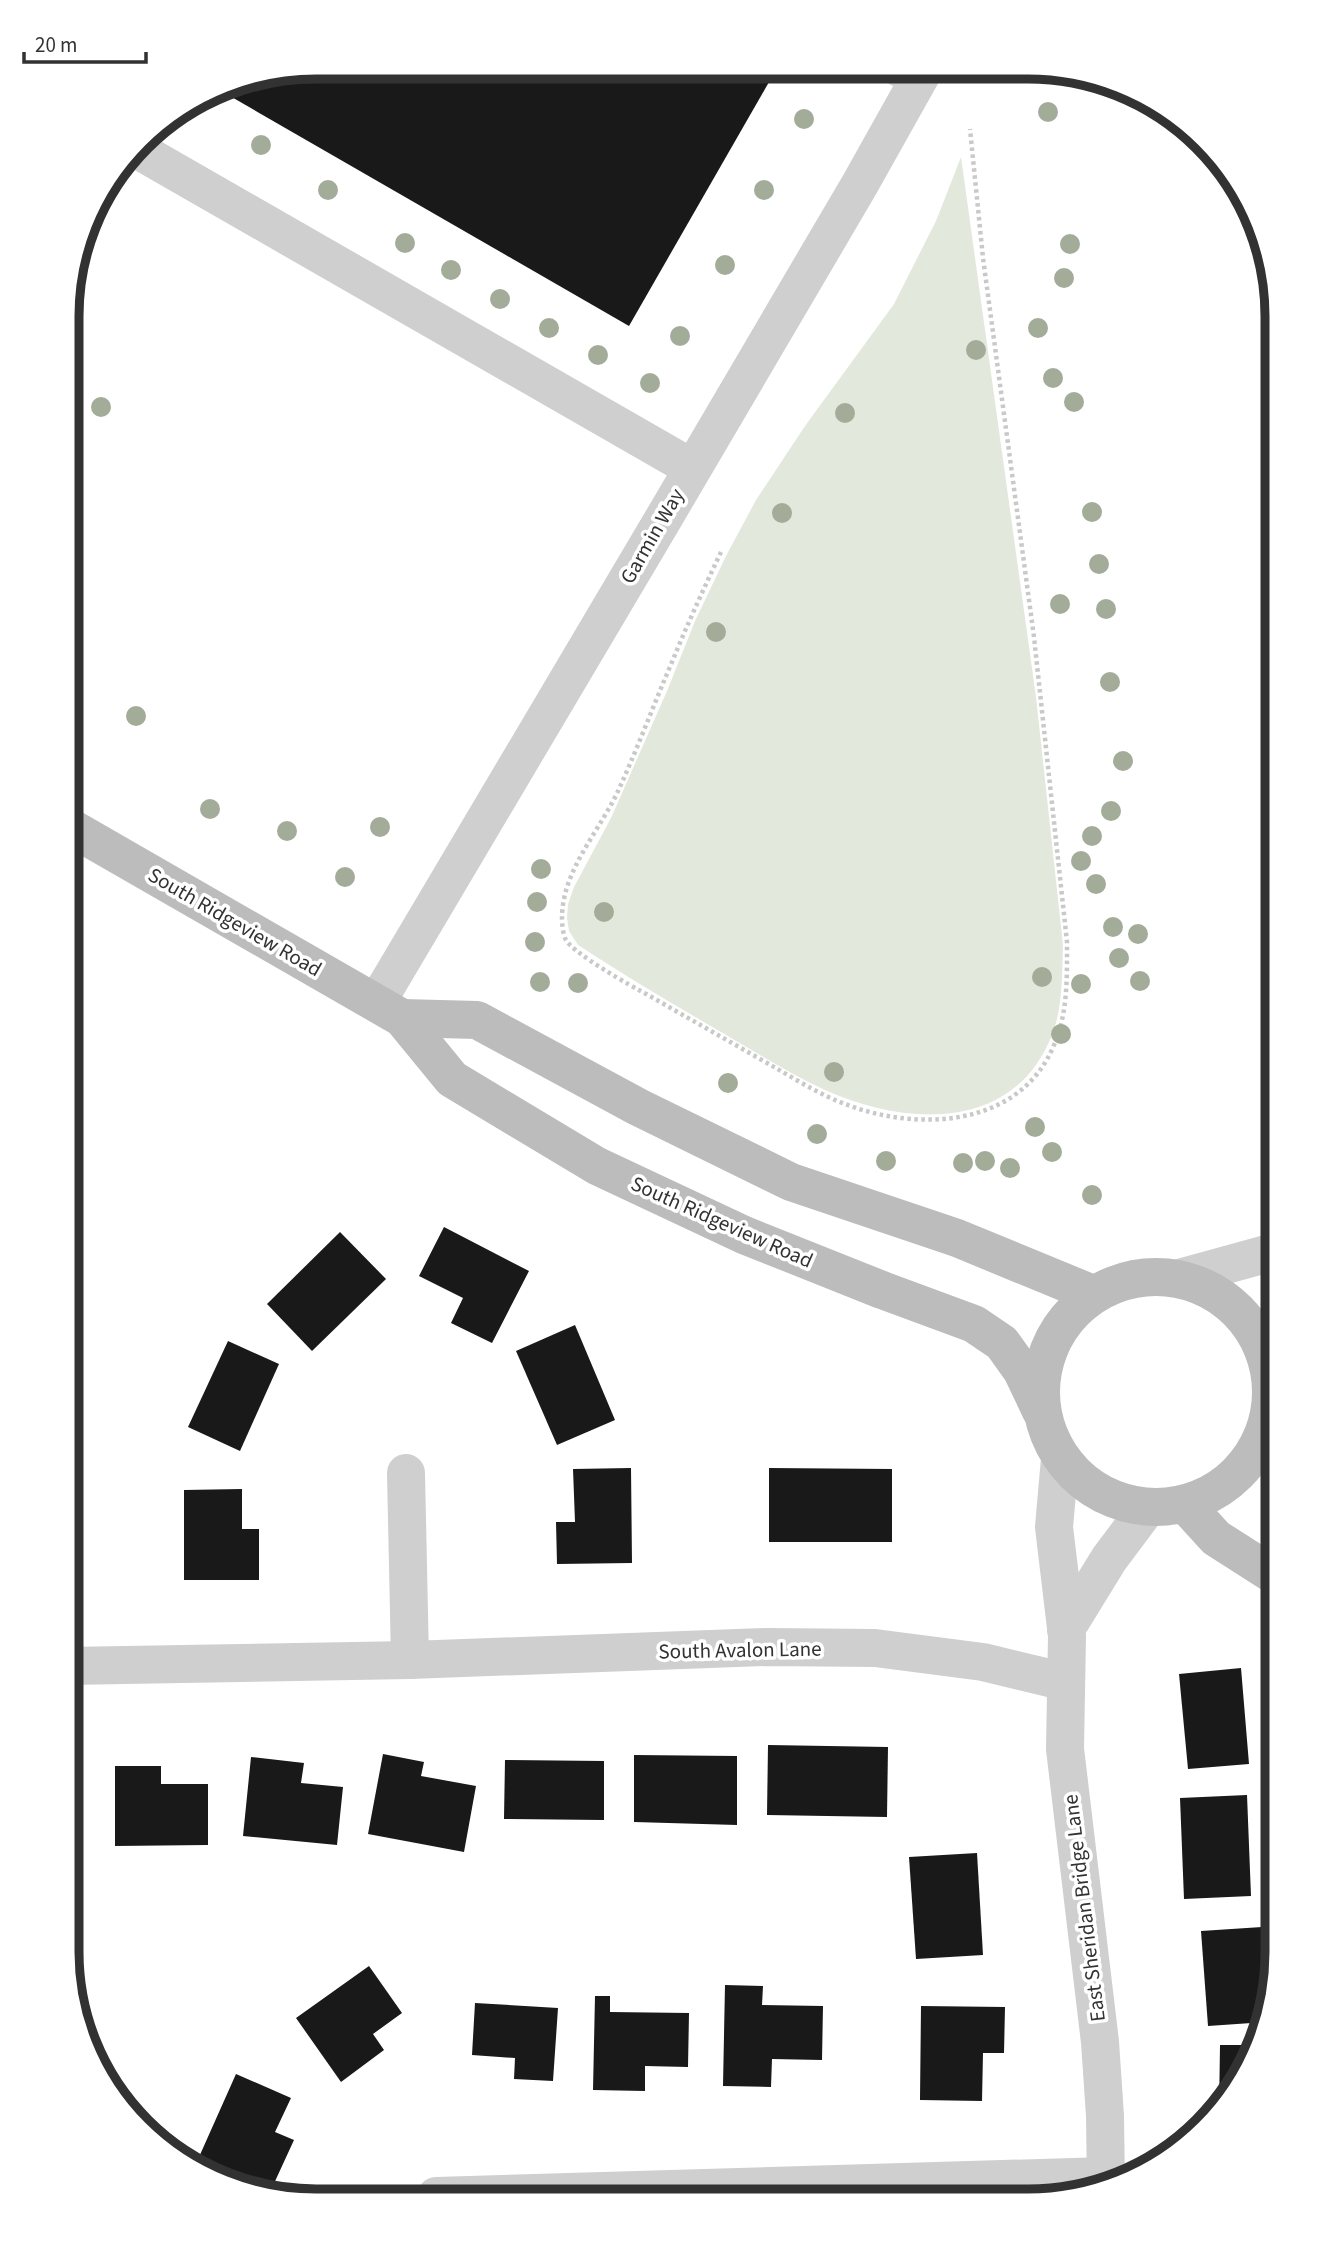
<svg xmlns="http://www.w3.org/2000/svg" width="1344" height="2268" font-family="'Source Sans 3',sans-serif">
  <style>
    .green { fill: #e3e8dc }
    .building { fill: #191919 }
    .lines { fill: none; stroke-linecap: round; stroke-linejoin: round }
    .path { stroke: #c9c9c9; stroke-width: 4.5; stroke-dasharray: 3.5 3.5; stroke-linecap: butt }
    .service { stroke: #cfcfcf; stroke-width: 19 }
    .minor { stroke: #cfcfcf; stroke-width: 38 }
    .secondary { stroke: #bcbcbc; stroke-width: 38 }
    .tree { fill: #a3ac98 }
    .labels { text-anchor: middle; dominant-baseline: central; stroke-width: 7; stroke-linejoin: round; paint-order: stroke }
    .street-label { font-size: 21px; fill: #323232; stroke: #fff }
    .rim { fill: none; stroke: #323232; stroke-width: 9 }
  </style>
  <rect width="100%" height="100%" fill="#fff"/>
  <path class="green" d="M961,157L1036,697L1063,945C1062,974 1063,1007 1052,1035C1014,1132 907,1127 825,1090C787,1073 751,1049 714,1028C668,1001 622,974 578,945L569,931L567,918L568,904L574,887L611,818L667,691L695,621L726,556L756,500L805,426L894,304L936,221Z"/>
  <g class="building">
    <polygon points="316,66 777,68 629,326 216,88 221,85"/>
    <polygon points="444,1227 529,1271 492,1343 451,1323 463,1298 419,1276"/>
    <polygon points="340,1232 386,1279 312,1351 267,1304"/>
    <polygon points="575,1325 615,1420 557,1445 516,1351"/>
    <polygon points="228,1341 279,1364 240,1451 188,1427"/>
    <polygon points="631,1468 632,1563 557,1564 556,1522 575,1522 573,1469"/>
    <polygon points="769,1468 892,1469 892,1542 769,1542"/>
    <polygon points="242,1489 242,1529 259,1529 259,1580 184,1580 184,1490"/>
    <polygon points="1241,1668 1249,1764 1188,1769 1179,1674"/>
    <polygon points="768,1745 888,1747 887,1817 767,1815"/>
    <polygon points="383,1754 424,1762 421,1776 476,1786 464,1852 368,1834"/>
    <polygon points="634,1755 737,1756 737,1825 634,1822"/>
    <polygon points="251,1757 304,1763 301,1783 343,1787 337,1845 243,1836"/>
    <polygon points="505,1760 604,1761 604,1820 504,1819"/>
    <polygon points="115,1766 161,1766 161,1784 208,1784 208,1845 115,1846"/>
    <polygon points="1247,1795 1251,1896 1184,1899 1180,1798"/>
    <polygon points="977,1853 983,1955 916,1959 909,1857"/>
    <polygon points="1262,1927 1268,2013 1266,2022 1208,2026 1201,1931"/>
    <polygon points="369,1966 402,2013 373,2034 384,2050 341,2082 296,2018"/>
    <polygon points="725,1985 763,1986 762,2005 823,2006 822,2060 772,2059 771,2087 723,2086"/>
    <polygon points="595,1996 610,1996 610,2012 689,2013 688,2067 645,2066 645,2091 593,2090"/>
    <polygon points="475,2003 558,2008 553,2081 514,2079 515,2058 472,2055"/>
    <polygon points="921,2006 1005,2007 1004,2053 983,2053 982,2101 920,2100"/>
    <polygon points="1220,2045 1257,2045 1226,2104 1219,2109"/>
    <polygon points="236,2074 291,2098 275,2132 294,2140 271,2190 199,2157"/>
  </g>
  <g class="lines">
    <path class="path" d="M721,552C704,588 687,625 672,662C654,704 638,747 619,789C600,831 562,870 562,918C562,924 563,935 566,940C574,954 631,986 648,995C688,1018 727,1040 767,1063C792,1077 818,1094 845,1104C917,1132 1020,1128 1054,1045C1068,1013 1067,977 1067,942L1034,637L983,258L970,129"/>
    <polyline class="service" points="880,68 914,87"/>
    <g class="minor">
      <polyline points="136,149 692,468"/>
      <polyline points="377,1002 662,521 860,184 925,68"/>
      <polyline points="1179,1278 1277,1251"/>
      <polyline points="1270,1370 1277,1355"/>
      <polyline points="1060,1459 1054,1527 1067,1636 1065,1749 1100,2042 1105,2116 1106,2186"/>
      <polyline points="406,1473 410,1660"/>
      <polyline points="1066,1629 1109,1559 1148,1507"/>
      <polyline points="67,1666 410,1660 767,1647 875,1648 983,1662 1066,1682"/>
      <polyline points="436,2196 1106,2176"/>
    </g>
    <g class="secondary">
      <polyline points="68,826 402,1018 452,1079 597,1166 744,1235 882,1290 974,1324 1002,1343 1022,1371 1041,1411"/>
      <polyline points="402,1018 477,1020 638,1107 791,1182 957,1238 1093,1294"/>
      <circle cx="1156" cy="1392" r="115"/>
      <polyline points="1185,1504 1216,1538 1277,1577"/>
    </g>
  </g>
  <g class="tree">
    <circle cx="1048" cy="112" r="10"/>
    <circle cx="804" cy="119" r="10"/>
    <circle cx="261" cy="145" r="10"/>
    <circle cx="328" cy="190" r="10"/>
    <circle cx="764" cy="190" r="10"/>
    <circle cx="405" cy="243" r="10"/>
    <circle cx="1070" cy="244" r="10"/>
    <circle cx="725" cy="265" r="10"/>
    <circle cx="451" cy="270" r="10"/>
    <circle cx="1064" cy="278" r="10"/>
    <circle cx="500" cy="299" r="10"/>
    <circle cx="549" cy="328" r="10"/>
    <circle cx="1038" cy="328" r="10"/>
    <circle cx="680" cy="336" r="10"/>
    <circle cx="976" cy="350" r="10"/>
    <circle cx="598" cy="355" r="10"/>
    <circle cx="1053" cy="378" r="10"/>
    <circle cx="650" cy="383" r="10"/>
    <circle cx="1074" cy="402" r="10"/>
    <circle cx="101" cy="407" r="10"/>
    <circle cx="845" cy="413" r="10"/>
    <circle cx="1092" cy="512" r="10"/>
    <circle cx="782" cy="513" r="10"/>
    <circle cx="1099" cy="564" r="10"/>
    <circle cx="1060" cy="604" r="10"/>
    <circle cx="1106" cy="609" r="10"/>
    <circle cx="716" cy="632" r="10"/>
    <circle cx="1110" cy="682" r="10"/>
    <circle cx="136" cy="716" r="10"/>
    <circle cx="1123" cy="761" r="10"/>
    <circle cx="210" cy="809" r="10"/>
    <circle cx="1111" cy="811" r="10"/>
    <circle cx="380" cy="827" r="10"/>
    <circle cx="287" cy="831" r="10"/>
    <circle cx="1092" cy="836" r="10"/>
    <circle cx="1081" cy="861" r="10"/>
    <circle cx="541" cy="869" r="10"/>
    <circle cx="345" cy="877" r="10"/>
    <circle cx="1096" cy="884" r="10"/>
    <circle cx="537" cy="902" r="10"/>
    <circle cx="604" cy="912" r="10"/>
    <circle cx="1113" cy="927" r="10"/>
    <circle cx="1138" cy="934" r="10"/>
    <circle cx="535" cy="942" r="10"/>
    <circle cx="1119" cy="958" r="10"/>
    <circle cx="1042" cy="977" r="10"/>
    <circle cx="1140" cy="981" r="10"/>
    <circle cx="540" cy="982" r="10"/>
    <circle cx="578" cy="983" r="10"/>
    <circle cx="1081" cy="984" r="10"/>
    <circle cx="1061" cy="1034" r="10"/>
    <circle cx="834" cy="1072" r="10"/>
    <circle cx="728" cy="1083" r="10"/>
    <circle cx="1035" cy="1127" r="10"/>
    <circle cx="817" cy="1134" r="10"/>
    <circle cx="1052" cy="1152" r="10"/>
    <circle cx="886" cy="1161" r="10"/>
    <circle cx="985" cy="1161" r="10"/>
    <circle cx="963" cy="1163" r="10"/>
    <circle cx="1010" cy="1168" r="10"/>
    <circle cx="1092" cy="1195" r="10"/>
  </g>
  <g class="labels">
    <g class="street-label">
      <text transform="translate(652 536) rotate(-60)">Garmin Way</text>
      <text transform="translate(235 922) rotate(30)">South Ridgeview Road</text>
      <text transform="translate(722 1222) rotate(24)">South Ridgeview Road</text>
      <text transform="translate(740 1650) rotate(-1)">South Avalon Lane</text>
      <text transform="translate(1084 1908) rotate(-97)">East Sheridan Bridge Lane</text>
    </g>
  </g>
  <path d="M0 0H1344V2268H0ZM316 79H1028A237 237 0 0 1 1265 316V1952A237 237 0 0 1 1028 2189H316A237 237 0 0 1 79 1952V316A237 237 0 0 1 316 79Z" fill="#fff" fill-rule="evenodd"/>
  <path class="rim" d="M316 79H1028A237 237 0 0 1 1265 316V1952A237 237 0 0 1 1028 2189H316A237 237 0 0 1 79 1952V316A237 237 0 0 1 316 79Z"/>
  <path d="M24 52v10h122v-10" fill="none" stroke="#323232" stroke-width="3.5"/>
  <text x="35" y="52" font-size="21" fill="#323232" stroke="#ffffff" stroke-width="5" paint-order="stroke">20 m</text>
</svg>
